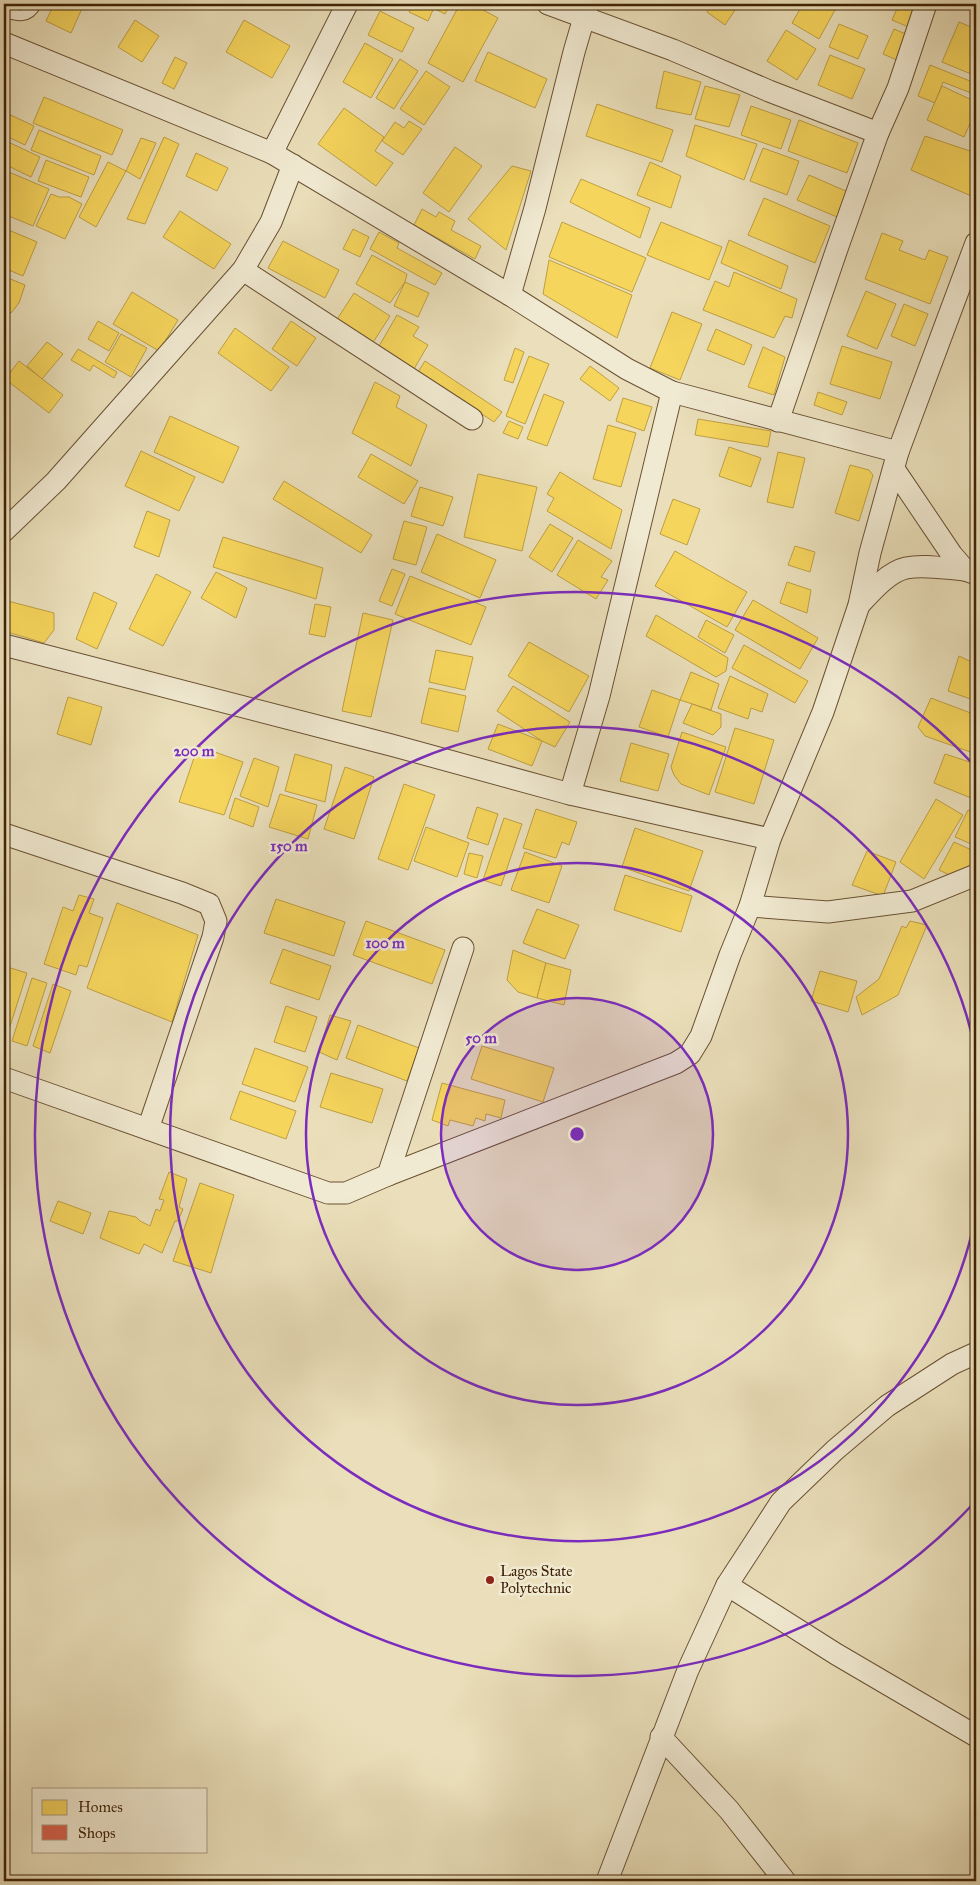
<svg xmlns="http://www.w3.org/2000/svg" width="980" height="1885" font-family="'IM FELL Great Primer',serif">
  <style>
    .homes { fill: #f6d55c; stroke: #bf9f42 }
    .shops { fill: #d6604d; stroke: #a94d38 }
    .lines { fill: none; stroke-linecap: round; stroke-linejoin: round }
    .lane-casing { stroke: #6a5133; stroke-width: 12 }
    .street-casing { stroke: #6a5133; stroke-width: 23 }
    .lane { stroke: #f1ead2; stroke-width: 10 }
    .street { stroke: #f1ead2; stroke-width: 21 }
    .ring { fill: none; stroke: #7b2cbf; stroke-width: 2.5 }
    .poi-dot { fill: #8f2418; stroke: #f1ead2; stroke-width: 2 }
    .labels { text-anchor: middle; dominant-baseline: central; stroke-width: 5; stroke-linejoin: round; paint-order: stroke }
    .poi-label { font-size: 15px; fill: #3f2206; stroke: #f1ead2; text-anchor: start }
    .centre { fill: #7b2cbf; stroke: #f1ead2; stroke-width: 2.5 }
    .ring-label { font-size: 15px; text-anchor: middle; font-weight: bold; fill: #7b2cbf; stroke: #f1ead2; stroke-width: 5; stroke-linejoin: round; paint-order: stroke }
  </style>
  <rect width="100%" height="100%" fill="#eadfba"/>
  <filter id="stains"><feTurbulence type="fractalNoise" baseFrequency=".004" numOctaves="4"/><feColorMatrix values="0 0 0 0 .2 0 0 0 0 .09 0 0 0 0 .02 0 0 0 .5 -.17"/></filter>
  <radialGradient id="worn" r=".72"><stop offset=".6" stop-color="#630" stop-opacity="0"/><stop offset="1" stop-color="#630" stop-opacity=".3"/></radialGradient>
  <g class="homes">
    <polygon points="54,4 84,4 71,33 46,21"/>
    <polygon points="413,4 420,4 433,10 428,21 409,12"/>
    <polygon points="425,4 450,4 445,14"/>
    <polygon points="460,4 472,4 498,18 463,82 428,63"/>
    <polygon points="712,4 739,4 725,25 707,12"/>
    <polygon points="803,4 825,4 835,10 819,39 792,23"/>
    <polygon points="899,4 921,4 911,28 892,20"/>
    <polygon points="380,11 414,28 402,52 368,35"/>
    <polygon points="135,20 159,36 142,62 118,47"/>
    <polygon points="244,20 290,46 272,78 226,52"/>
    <polygon points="959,22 976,29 976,76 942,62"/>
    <polygon points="839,24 868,36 858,59 829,47"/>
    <polygon points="894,29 908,35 897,60 883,54"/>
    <polygon points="786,30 816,49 797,80 767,61"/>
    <polygon points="365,43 393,59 371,98 343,82"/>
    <polygon points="488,52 547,79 535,108 475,81"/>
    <polygon points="830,55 865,69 852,99 818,85"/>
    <polygon points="175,57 187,63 174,89 162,83"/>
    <polygon points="400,59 418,71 394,109 376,98"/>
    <polygon points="930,65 975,83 971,93 943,82 935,103 918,96"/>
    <polygon points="426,71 450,87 424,125 400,109"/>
    <polygon points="664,71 701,82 691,115 656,108"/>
    <polygon points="705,86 740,95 729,127 695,119"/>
    <polygon points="942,86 976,102 976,110 964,137 927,120"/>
    <polygon points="44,97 123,130 112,155 33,123"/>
    <polygon points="597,104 673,130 662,162 586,136"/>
    <polygon points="751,106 791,120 781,149 741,135"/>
    <polygon points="344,108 384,137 375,151 393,163 376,186 318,144"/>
    <polygon points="4,112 34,126 25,145 4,135"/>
    <polygon points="799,120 858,143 847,173 788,151"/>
    <polygon points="409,121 422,129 403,155 382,141 395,122 404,128"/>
    <polygon points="695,125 757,144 744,180 686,156"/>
    <polygon points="39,130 101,156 94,175 31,150"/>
    <polygon points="925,136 976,153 976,198 911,170"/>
    <polygon points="164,137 179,144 145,224 127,219"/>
    <polygon points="141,138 156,143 140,179 126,171"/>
    <polygon points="4,140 40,157 31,177 4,164"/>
    <polygon points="455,147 482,166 449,212 423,193"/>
    <polygon points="763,148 799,161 787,195 750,181"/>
    <polygon points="196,153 228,168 217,191 186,176"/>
    <polygon points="46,160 89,177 81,197 38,181"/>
    <polygon points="108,162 126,171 96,227 79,217"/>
    <polygon points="650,162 681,176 671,208 637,195"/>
    <polygon points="512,166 531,171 506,250 468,219"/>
    <polygon points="4,170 49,189 33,226 4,214"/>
    <polygon points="809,175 848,192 837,217 797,200"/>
    <polygon points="581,179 650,208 640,238 570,202"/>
    <polygon points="51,194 59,197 69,197 82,204 65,239 36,226"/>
    <polygon points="764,198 830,226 815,263 748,235"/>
    <polygon points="422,209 436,217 439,212 455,221 451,230 481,246 475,259 414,225"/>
    <polygon points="180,211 231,244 214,269 163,237"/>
    <polygon points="562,222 646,258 632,292 549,257"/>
    <polygon points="661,222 722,247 709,280 647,255"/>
    <polygon points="4,228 37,242 23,276 4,268"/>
    <polygon points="353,229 369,237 360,257 343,249"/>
    <polygon points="379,232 399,243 397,248 442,273 435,285 370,249"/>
    <polygon points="882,233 903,241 899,250 925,260 929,250 948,257 930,304 865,279"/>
    <polygon points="729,240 788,266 781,289 721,263"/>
    <polygon points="283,241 339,270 325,298 268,268"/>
    <polygon points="372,255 407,274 405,282 390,303 356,284"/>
    <polygon points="549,260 632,295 617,338 543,294"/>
    <polygon points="734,272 797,299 792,318 785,316 774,338 703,310 715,281 729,287"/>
    <polygon points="8,278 25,285 19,303 11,313 4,310 4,289"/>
    <polygon points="405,282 429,293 418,317 394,306"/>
    <polygon points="866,291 896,304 877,349 847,336"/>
    <polygon points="132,292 178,320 159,351 113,324"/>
    <polygon points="354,293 390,316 372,344 336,321"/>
    <polygon points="904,304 928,314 915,346 891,336"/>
    <polygon points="672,312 702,324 680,380 650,368"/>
    <polygon points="397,315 419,327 413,336 428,345 414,369 378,348"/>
    <polygon points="98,321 119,333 109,351 88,339"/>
    <polygon points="291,321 316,338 297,366 272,349"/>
    <polygon points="235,328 289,367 271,391 218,353"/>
    <polygon points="716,329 752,345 744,365 707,350"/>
    <polygon points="121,334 147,348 131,377 105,362"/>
    <polygon points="47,342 63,354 42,379 27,366"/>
    <polygon points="842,346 892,362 880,399 830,384"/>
    <polygon points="763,347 785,357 774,395 748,387"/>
    <polygon points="515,348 524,352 513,383 504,380"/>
    <polygon points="78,349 117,372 114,378 93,365 90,371 71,360"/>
    <polygon points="529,356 549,364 525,424 506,416"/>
    <polygon points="19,361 63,395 49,413 5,379"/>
    <polygon points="425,361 502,412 494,422 418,372"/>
    <polygon points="590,366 619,388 610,401 580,379"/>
    <polygon points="375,382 400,396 396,407 427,425 411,466 352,433"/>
    <polygon points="818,392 847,402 842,415 814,405"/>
    <polygon points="544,394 564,402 547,446 527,439"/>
    <polygon points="623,398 652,407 644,431 616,421"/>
    <polygon points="170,416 239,447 223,483 154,452"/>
    <polygon points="698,419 771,431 768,447 695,435"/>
    <polygon points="509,421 523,427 518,439 503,433"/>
    <polygon points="608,425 636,433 621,487 593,479"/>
    <polygon points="729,447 761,458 751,487 719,476"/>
    <polygon points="141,451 195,477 179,511 125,486"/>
    <polygon points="778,452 805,458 793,508 767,502"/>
    <polygon points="371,454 418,481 404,504 358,477"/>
    <polygon points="850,465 869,470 873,475 859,521 835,513"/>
    <polygon points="560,472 622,510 611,549 547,511 554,498 547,494"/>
    <polygon points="478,474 537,487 522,551 464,537"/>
    <polygon points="284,481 372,535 361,553 273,499"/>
    <polygon points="420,487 453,497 443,526 411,516"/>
    <polygon points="673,499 700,509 687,545 660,534"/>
    <polygon points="147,511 170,520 159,557 134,547"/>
    <polygon points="404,521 427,527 416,565 393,559"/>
    <polygon points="550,524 573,538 552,572 529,557"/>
    <polygon points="437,534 496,560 480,598 421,572"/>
    <polygon points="223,537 323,568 316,599 213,567"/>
    <polygon points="578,540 612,561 601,577 608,580 596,599 557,575"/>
    <polygon points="795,546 815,552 810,572 788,565"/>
    <polygon points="675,551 747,592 727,627 655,586"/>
    <polygon points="392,569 405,574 392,606 379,601"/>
    <polygon points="216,572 247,588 236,618 201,598"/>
    <polygon points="156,574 191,592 163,646 129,629"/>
    <polygon points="410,576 486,607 471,645 395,614"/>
    <polygon points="787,582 811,590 807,613 780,603"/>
    <polygon points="94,592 117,603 97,649 76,639"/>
    <polygon points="4,600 54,613 54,630 44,643 4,631"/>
    <polygon points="753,600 818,638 800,669 735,630"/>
    <polygon points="315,604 331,607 325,637 309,634"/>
    <polygon points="363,613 393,620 371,717 342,711"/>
    <polygon points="656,615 728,658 726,671 716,677 646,636"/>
    <polygon points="706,620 734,635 725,653 698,637"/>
    <polygon points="529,642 589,676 569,712 508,676"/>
    <polygon points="744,645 808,681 795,703 732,668"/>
    <polygon points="436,650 473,657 465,690 429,682"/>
    <polygon points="959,656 976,664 976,701 948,691"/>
    <polygon points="691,672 719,684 711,710 680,700"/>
    <polygon points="730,676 768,694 762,712 751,708 748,719 718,708"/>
    <polygon points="513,686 570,722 555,747 542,741 497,711"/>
    <polygon points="429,688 466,696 458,732 421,723"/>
    <polygon points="652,690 680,700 668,737 639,727"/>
    <polygon points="68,697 102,707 91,745 57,734"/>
    <polygon points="931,698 976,715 976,754 925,736 918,727"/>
    <polygon points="692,704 721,714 721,727 713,735 683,723"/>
    <polygon points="498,724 542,741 532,766 488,749"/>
    <polygon points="735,728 774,740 754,804 715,792"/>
    <polygon points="682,732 726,747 709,795 681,784 674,775 671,767"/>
    <polygon points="631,743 669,754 658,791 620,781"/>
    <polygon points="198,746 243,762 224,815 179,802"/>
    <polygon points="295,754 332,765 325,802 285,791"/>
    <polygon points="945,754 976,764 976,800 934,783"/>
    <polygon points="254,758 279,767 268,807 240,796"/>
    <polygon points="345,767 374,777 354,839 324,829"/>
    <polygon points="404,784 435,795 408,870 378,859"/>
    <polygon points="280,794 317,805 308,839 269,827"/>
    <polygon points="235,798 259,807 253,827 229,818"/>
    <polygon points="936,799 963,815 924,879 900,862"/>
    <polygon points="477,807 498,814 488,845 467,838"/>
    <polygon points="536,809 577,822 569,845 562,842 556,858 523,848"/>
    <polygon points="968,810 976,814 976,846 955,837"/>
    <polygon points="504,818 522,824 501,886 483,880"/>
    <polygon points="426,827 469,843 457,877 414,861"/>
    <polygon points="635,828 703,851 689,891 622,867"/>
    <polygon points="954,842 976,852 976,858 962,881 939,870"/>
    <polygon points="867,851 896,862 883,896 852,885"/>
    <polygon points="525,852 562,866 549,903 511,890"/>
    <polygon points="469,853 483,856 477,878 464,874"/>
    <polygon points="625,875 692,896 681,932 614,910"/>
    <polygon points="79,895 94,899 89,913 103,918 87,967 79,965 76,975 44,964 63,907 73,911"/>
    <polygon points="276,899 345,922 334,956 264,933"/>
    <polygon points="117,903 198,935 172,1022 87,988"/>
    <polygon points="537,909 579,925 565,959 523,943"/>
    <polygon points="366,921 445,950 432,984 353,955"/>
    <polygon points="910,921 927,925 898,995 862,1015 856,997 879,979 902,926 906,928"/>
    <polygon points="283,949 331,966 319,1000 270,983"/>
    <polygon points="513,950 546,963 537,998 518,992 507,980"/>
    <polygon points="546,963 571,970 564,1005 537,998"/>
    <polygon points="4,966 27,973 4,1045"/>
    <polygon points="820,971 857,981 848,1012 811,1001"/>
    <polygon points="32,978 47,983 27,1046 12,1041"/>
    <polygon points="53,984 71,991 50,1053 33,1046"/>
    <polygon points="286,1006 317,1017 305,1052 274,1042"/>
    <polygon points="330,1015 351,1021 337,1060 319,1052"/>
    <polygon points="358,1025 419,1048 407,1081 346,1058"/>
    <polygon points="482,1046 554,1068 543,1102 471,1079"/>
    <polygon points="255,1048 308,1067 295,1102 242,1084"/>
    <polygon points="331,1073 383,1089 372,1123 320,1107"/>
    <polygon points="442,1083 505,1100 501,1118 486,1114 485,1121 476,1118 473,1126 450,1120 448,1126 432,1120"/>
    <polygon points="240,1091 296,1111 286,1139 230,1119"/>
    <polygon points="169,1172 187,1179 179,1207 183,1209 178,1221 175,1221 162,1253 144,1244 139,1254 100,1238 109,1211 136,1217 140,1221 150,1226 156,1209 160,1211 164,1200 159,1199"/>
    <polygon points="200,1183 234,1195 211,1273 173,1261"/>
    <polygon points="58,1201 91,1213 83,1234 50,1221"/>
  </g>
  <polygon class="shops" points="4,4 24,4 19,13 4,6"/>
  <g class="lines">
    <g class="lane-casing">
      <path id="lane" d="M4,12C17,16 29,19 36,4"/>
    </g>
    <g class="street-casing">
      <g id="street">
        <polyline points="548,4 673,50 769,91 878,133"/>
        <polyline points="4,43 272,153 510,295 627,369 672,392 898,452"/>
        <polyline points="272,153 347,4"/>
        <polyline points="243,270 472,419"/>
        <polyline points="510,295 535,208 574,52 588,4"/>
        <polyline points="778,421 838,246 878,133 898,88 926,4"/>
        <polyline points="894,469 952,555 965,570 976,574"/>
        <polyline points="4,531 56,481 243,270 271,222 293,165"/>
        <path d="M859,605C871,592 888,572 906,568C925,564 947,569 965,570"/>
        <polyline points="4,645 391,745 570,794 770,839"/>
        <polyline points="570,794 599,696 672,392"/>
        <polyline points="4,834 182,893 209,904 216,921 213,937 148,1129"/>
        <polyline points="750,906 828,912 912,901 976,875"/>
        <polyline points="4,1078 328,1193 346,1193 388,1175 676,1063 690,1054 701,1036 730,955 750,906 770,839 823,712 859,605 870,553 898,452 976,243"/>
        <polyline points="388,1175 463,948"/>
        <polyline points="727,1585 836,1654 976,1736"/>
        <polyline points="661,1737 729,1810 785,1881"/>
        <polyline points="607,1881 688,1670 727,1585 781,1502 835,1450 887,1406 952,1364 976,1353"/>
      </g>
    </g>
    <use href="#lane" class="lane"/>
    <use href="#street" class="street"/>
  </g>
  <circle cx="577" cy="1134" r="136" fill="#7b2cbf" fill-opacity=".12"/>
  <g class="ring">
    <circle cx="577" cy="1134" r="136"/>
    <circle cx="577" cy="1134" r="271"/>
    <path d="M976 1215A407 407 0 1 1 976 1053"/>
    <path d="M973 1504A542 542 0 1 1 973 764"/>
  </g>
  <circle class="poi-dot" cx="490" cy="1580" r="5"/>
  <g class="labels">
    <g class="poi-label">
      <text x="500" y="1571">Lagos State<tspan x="500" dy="17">Polytechnic</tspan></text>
    </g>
  </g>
  <circle cx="577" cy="1134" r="8" class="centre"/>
  <g class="ring-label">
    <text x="194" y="756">200 m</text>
    <text x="289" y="851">150 m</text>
    <text x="385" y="948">100 m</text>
    <text x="481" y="1043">50 m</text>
  </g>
  <rect width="980" height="1885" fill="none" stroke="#eadfba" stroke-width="20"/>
  <rect x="5" y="5" width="970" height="1875" fill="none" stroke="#3f2206" stroke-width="2.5"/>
  <rect x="10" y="10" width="960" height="1865" fill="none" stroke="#3f2206"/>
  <rect x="32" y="1788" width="175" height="65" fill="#f1ead2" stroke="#aa9a80"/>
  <rect x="42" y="1800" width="25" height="15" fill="#f6d55c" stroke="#aa9a80"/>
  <text x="78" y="1812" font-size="15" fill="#3f2206">Homes</text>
  <rect x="42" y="1825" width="25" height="15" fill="#d6604d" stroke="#aa9a80"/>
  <text x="78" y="1838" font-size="15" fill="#3f2206">Shops</text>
  <rect width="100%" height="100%" filter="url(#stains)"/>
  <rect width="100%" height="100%" fill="url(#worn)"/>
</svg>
